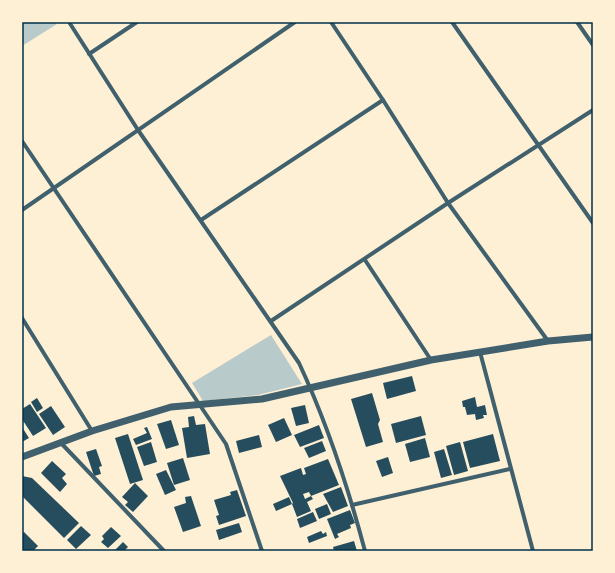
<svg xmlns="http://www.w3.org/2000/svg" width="615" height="573" font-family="Quicksand,sans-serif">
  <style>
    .green { fill: #b9caca }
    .building { fill: #264d5e }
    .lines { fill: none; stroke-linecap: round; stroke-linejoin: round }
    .minor { stroke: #3f606c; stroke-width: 4 }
    .tertiary { stroke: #3f606c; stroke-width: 7 }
    .neatline { fill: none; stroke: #003049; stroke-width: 1.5 }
  </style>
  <rect width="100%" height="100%" fill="#fdf0d5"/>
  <g class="green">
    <polygon points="22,22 56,22 57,24 22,46"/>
    <polygon points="271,335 302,384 258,395 203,401 192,383"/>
  </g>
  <g class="building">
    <polygon points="412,376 416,391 387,399 383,383"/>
    <polygon points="372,393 380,420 378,424 383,442 366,447 351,399"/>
    <polygon points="475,397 477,407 485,405 487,415 483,415 484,418 476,420 475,414 467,415 465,407 463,407 462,401"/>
    <polygon points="37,398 43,408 37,412 31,402"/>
    <polygon points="30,404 46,428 33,436 22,419 22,409"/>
    <polygon points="305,405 309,423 296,426 291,408"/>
    <polygon points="51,406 65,427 53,435 39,414"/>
    <polygon points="194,416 196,425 205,424 210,454 187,458 182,428 189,427 188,417"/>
    <polygon points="421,416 426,435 396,443 391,424"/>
    <polygon points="284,418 292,435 276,442 268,425"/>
    <polygon points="171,420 179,445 166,449 157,424"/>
    <polygon points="319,425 324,438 300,447 294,435"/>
    <polygon points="22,427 29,438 22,442"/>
    <polygon points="147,427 152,439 136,445 133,439 147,433 144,428"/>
    <polygon points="128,434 143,480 130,484 115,438"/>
    <polygon points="493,434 500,461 470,468 463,442"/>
    <polygon points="259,435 262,447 239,453 236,441"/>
    <polygon points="425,438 430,457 410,462 405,444"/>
    <polygon points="322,441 326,451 309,458 304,448"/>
    <polygon points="151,442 157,462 144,466 137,447"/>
    <polygon points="460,442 468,471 454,475 446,446"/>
    <polygon points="96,449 102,466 99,467 101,474 94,476 86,452"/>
    <polygon points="444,449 452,475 441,478 434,452"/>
    <polygon points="388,457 393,473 382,477 376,461"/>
    <polygon points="183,458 190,480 174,485 167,463"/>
    <polygon points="328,459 339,485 311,496 309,492 303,494 305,499 311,496 313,499 307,502 311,511 297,517 292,504 276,511 273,504 289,497 292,504 293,503 280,476 301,468 303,475 306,474 304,468"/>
    <polygon points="52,461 66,474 62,478 67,484 60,492 41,473"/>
    <polygon points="166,470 176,490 165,495 156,474"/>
    <polygon points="22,476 32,478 79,523 64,538 22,496"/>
    <polygon points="135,483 148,496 133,512 125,505 128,502 122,497"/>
    <polygon points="341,487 348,506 333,512 323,494"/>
    <polygon points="237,490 246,516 219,525 216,516 219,515 214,500 231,495 230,492"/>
    <polygon points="191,496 201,526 183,532 174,507 186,503 185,497"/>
    <polygon points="327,504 331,514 319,519 315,509"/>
    <polygon points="350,510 355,523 350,525 351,528 337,534 339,537 335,539 327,519"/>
    <polygon points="313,512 317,521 300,528 297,519"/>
    <polygon points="239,523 242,532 219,540 216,530"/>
    <polygon points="81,526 91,535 76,549 67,540"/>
    <polygon points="111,527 121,536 108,548 101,542 104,539 102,536"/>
    <polygon points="321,531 323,534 326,532 327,536 309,543 307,537"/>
    <polygon points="24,532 38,546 33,551 22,551 22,534"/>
    <polygon points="354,541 357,551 334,551 333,547"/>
    <polygon points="123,542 128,547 124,551 114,551"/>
  </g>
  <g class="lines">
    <g class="minor">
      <path d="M69,22L138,130L299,363C327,423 348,487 365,551"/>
      <polyline points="331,22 383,100 448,203 548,341"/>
      <polyline points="452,22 593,223"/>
      <polyline points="577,22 593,45"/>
      <polyline points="89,54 137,22"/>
      <polyline points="22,141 226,444 262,551"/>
      <polyline points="22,210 295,22"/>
      <polyline points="201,220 383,100"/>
      <polyline points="365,260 431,360"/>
      <polyline points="22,318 92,431"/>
      <polyline points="271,321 448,203 593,110"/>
      <polyline points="480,352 533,551"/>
      <polyline points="61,443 164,551"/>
      <polyline points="352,505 510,469"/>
    </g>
    <polyline class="tertiary" points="22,457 92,431 171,407 262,399 431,360 548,341 593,337"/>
  </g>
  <rect width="615" height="573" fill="none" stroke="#fdf0d5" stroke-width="46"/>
  <rect x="23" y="23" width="569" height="527" class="neatline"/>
</svg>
